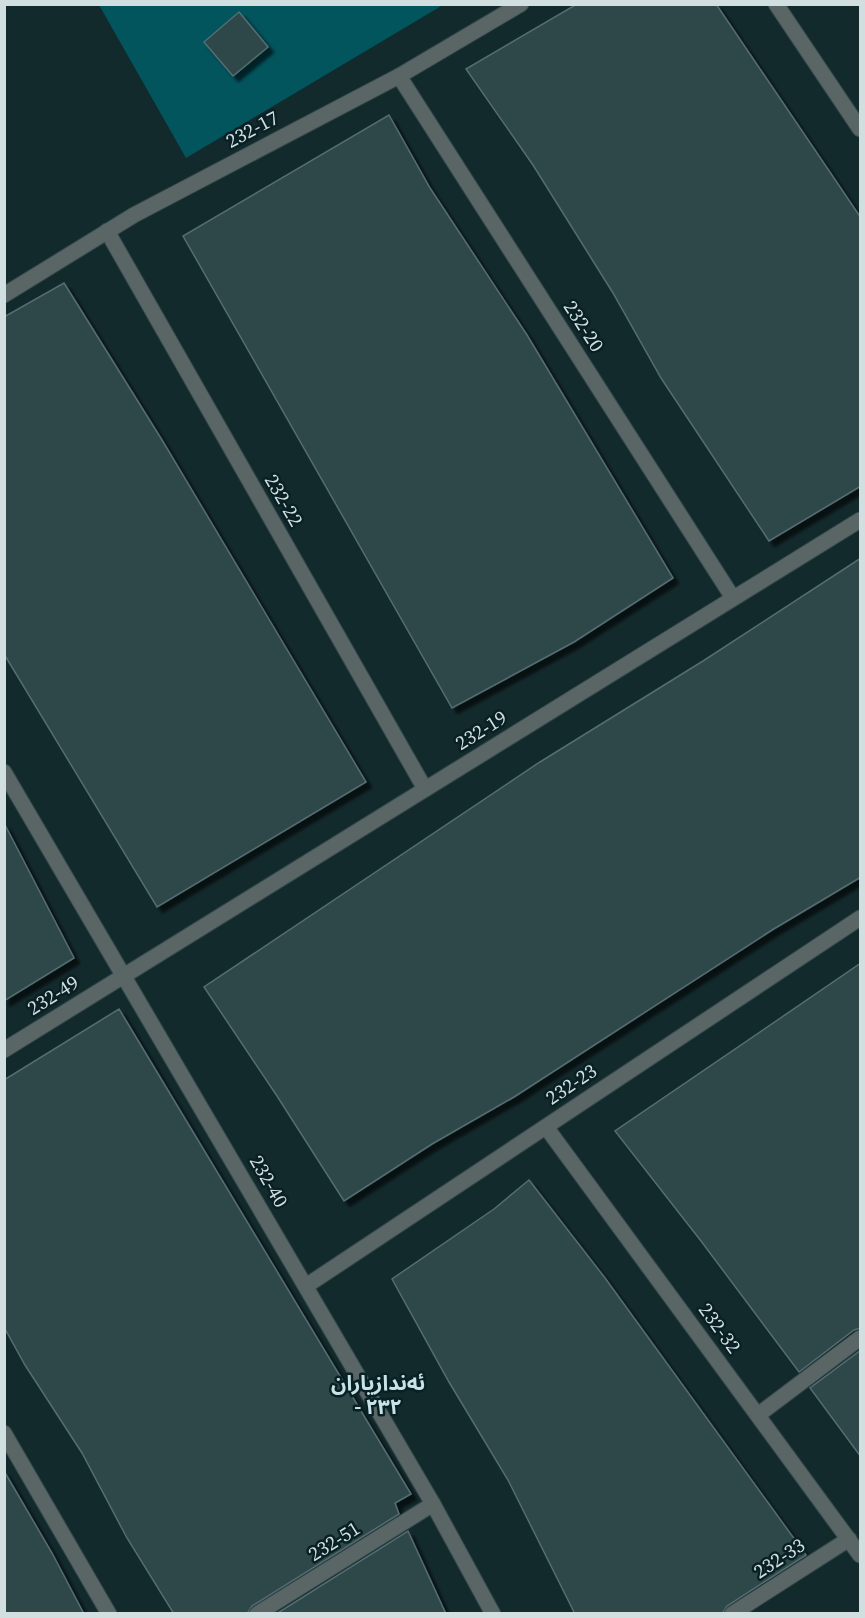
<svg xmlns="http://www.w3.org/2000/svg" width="865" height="1618" font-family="'Source Serif 4','Noto Sans Arabic',serif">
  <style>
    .green { fill: #02545d }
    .building { fill: #2e464a; stroke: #546d71; stroke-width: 1.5; filter: url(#shadow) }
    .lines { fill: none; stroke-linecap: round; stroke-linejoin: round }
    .minor-casing { stroke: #31474a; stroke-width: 17 }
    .minor { stroke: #5a6566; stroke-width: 15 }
    .labels { text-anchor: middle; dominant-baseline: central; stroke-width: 5; stroke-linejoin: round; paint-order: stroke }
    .street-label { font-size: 20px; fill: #d1dfe1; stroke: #092024 }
    .neighbourhood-label { font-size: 21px; font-weight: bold; fill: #c7e3e7; stroke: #092024 }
  </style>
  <defs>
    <filter id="shadow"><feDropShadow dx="5.5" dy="5.5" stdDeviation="1.5" flood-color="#0009"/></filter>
  </defs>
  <rect width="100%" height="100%" fill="#132a2d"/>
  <polygon class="green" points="99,5 443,5 186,158"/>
  <g class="building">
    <polygon points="577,4 716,4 861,218 861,486 769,541 661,378 613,293 533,165 466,69"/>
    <polygon points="239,12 268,47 233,76 204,42"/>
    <polygon points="389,115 430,188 527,335 673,578 574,642 452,708 183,236"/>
    <polygon points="64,283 162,440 366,782 157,907 4,654 4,317"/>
    <polygon points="861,558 861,877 772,930 514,1097 432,1144 344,1201 277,1096 204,987 540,762 703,661"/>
    <polygon points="4,823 74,958 4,1001"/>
    <polygon points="861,963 861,1328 854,1330 799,1372 701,1241 615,1131"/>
    <polygon points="119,1009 411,1494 395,1503 399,1514 252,1606 247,1614 174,1614 127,1538 82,1453 25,1365 4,1327 4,1080"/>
    <polygon points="529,1180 605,1278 806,1555 727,1606 722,1614 575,1614 508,1480 449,1382 392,1279 494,1209"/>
    <polygon points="861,1350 861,1457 810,1388"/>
    <polygon points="4,1471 52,1553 84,1614 4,1614"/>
    <polygon points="408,1531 446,1614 276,1614"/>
  </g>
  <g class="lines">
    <g class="minor-casing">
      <g id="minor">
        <polyline points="776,4 860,129"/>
        <polyline points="399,76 733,598"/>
        <polyline points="107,231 425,789"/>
        <polyline points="4,295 134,215 399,76 521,4"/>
        <polyline points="4,772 433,1504 493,1614"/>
        <polyline points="4,1050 860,520"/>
        <polyline points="546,1127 860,1555"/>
        <polyline points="306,1286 860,918"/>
        <polyline points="758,1415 860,1338"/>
        <polyline points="4,1433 109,1614"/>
        <polyline points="257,1614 433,1504"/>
        <polyline points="732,1614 849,1539"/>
      </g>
    </g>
    <use href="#minor" class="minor"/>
  </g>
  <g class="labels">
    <g class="street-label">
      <text transform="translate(252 129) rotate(-28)">232-17</text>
      <text transform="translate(584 326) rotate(57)">232-20</text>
      <text transform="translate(284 500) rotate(60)">232-22</text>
      <text transform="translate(481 730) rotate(-32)">232-19</text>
      <text transform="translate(53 995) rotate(-32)">232-49</text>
      <text transform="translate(571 1084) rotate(-34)">232-23</text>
      <text transform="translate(269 1181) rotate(60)">232-40</text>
      <text transform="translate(720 1328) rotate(54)">232-32</text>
      <text transform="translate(334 1541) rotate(-32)">232-51</text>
      <text transform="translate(779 1558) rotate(-33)">232-33</text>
    </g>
    <g class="neighbourhood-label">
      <text x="378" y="1382">ئەندازیاران<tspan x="378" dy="24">- ٢٣٢</tspan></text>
    </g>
  </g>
  <rect width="865" height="1618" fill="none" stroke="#d1dfe1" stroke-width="12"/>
</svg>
